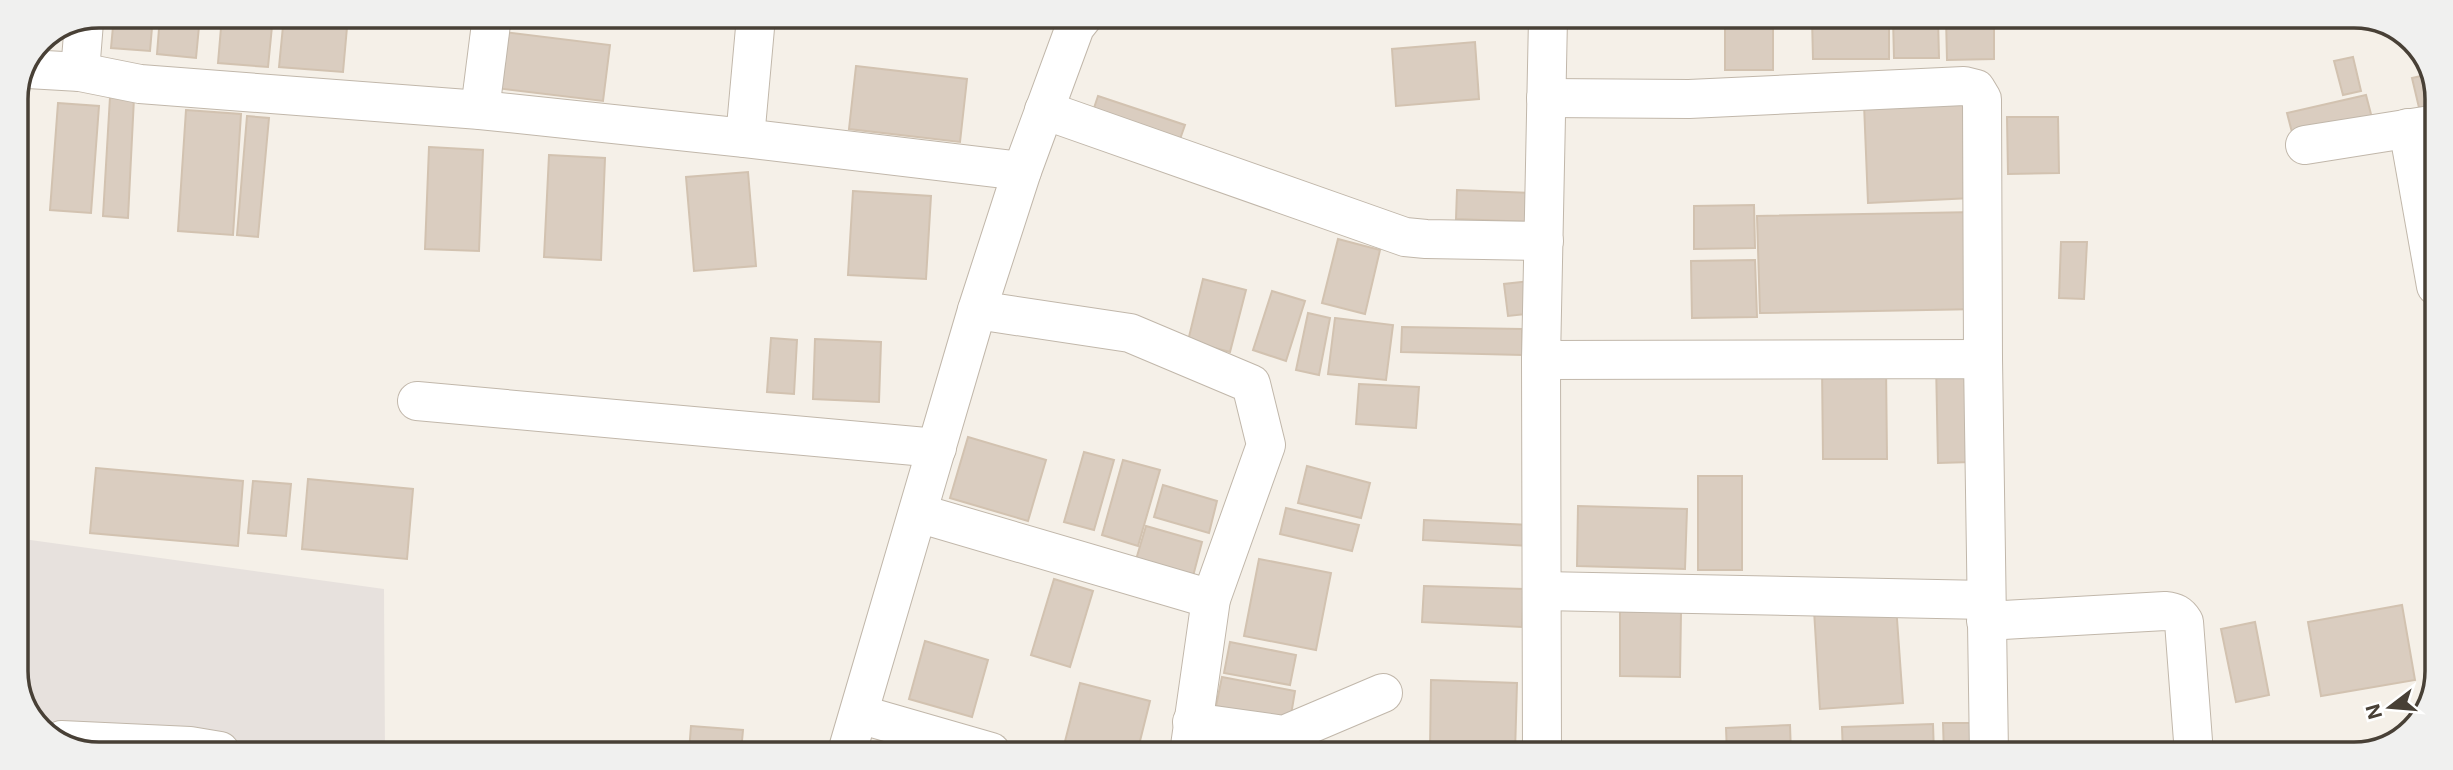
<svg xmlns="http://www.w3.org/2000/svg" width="2453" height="770" font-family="Inter,sans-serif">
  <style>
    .industrial { fill: #e7e1dd }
    .building { fill: #dacdc0; stroke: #d2c2b0; stroke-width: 2 }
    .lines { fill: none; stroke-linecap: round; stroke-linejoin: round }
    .minor-casing { stroke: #c1b7aa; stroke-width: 40 }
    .minor { stroke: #fff; stroke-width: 38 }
    .rim { fill: none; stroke: #484036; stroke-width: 3.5 }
  </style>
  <rect width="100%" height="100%" fill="#f5f0e8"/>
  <polygon class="industrial" points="16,538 384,589 385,752 77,751 33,722 16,676"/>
  <g class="building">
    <polygon points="114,16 153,16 150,51 111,48"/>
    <polygon points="160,16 200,16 196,58 157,54"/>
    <polygon points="222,16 273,16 268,67 218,63"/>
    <polygon points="284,16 348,16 343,72 279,67"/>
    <polygon points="533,16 615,16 613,26"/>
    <polygon points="1455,18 1509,18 1456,24"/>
    <rect x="1725" y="18" width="48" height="52"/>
    <polygon points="1812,18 1889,18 1889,59 1813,59"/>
    <polygon points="1893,18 1938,18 1939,58 1894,58"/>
    <polygon points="1946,18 1994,18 1994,59 1947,60"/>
    <polygon points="503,32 610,45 603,101 496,88"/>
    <polygon points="1475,42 1479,99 1396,106 1392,49"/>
    <polygon points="2353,57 2361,91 2343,95 2334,61"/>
    <polygon points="856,66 967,79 960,142 849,129"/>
    <polygon points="2430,74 2437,94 2437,112 2421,116 2412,78"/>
    <polygon points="2366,95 2372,118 2293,136 2287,113"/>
    <polygon points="1098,96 1185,125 1179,142 1092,114"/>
    <polygon points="110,97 134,98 128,218 103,216"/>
    <polygon points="1968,100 1972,198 1868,203 1864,104"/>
    <polygon points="58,103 99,106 91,213 50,210"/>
    <polygon points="186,110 241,114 233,235 178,231"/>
    <polygon points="247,116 269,118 258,237 237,235"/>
    <polygon points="2007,117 2058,117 2059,173 2008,174"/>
    <polygon points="429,147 483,150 479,251 425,249"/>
    <polygon points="549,155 605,158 601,260 544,257"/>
    <polygon points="748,172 756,266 694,271 686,177"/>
    <polygon points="1457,190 1532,193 1531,222 1456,219"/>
    <polygon points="853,191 931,196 926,279 848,275"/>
    <polygon points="1754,205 1755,248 1694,249 1694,206"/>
    <polygon points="1977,212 1980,309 1760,313 1757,216"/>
    <polygon points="1338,239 1380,250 1365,314 1322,303"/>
    <polygon points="2061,242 2087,242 2084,299 2059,298"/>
    <polygon points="1755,260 1757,317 1692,318 1691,261"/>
    <polygon points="1203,279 1246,290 1230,352 1188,341"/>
    <polygon points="1530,281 1534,313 1508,316 1504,284"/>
    <polygon points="1272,291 1305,301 1286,361 1253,350"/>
    <polygon points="1308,313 1330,318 1319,375 1296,370"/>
    <polygon points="1335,318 1393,325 1386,380 1328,374"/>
    <polygon points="1402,327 1522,329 1522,355 1401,352"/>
    <polygon points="771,338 797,340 794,394 767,392"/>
    <polygon points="815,339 881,342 879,402 813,399"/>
    <polygon points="1936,362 1970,363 1971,462 1938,463"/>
    <polygon points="1886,365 1887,459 1823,459 1822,366"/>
    <polygon points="1359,384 1419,387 1416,428 1356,424"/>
    <polygon points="968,437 1046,460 1028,521 950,498"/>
    <polygon points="1084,452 1114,460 1094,530 1064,522"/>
    <polygon points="1123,460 1160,470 1138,546 1102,535"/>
    <polygon points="1307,466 1370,483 1361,518 1298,503"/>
    <polygon points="96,468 243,481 238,546 90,533"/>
    <rect x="1698" y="476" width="44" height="94"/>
    <polygon points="308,479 413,489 407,559 302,549"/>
    <polygon points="253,481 291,484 286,536 248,533"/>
    <polygon points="1163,485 1217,501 1209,533 1154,517"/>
    <polygon points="1578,506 1687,509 1685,569 1577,566"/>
    <polygon points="1286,508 1359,525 1352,551 1280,534"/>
    <polygon points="1424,520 1529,525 1529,546 1423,540"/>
    <polygon points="1146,526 1202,542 1192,580 1135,563"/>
    <polygon points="1259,559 1331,573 1316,650 1244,636"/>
    <polygon points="1054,579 1093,591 1070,667 1031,655"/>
    <polygon points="1424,586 1524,589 1522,627 1422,622"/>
    <polygon points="1896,605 1903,703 1820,709 1814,610"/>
    <polygon points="2402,605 2415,680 2321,696 2308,622"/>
    <polygon points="1620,611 1681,612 1680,677 1620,676"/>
    <polygon points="2255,622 2269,695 2236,702 2221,629"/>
    <polygon points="925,641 988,660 972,717 909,699"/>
    <polygon points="1230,642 1296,655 1290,685 1224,673"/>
    <polygon points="1222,677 1295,691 1290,721 1216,706"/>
    <polygon points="1431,680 1517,683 1515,753 1430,750"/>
    <polygon points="1080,683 1150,701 1137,753 1062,753"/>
    <polygon points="1943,723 1976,723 1976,754 1944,754"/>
    <polygon points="1933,724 1934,754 1843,754 1842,727"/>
    <polygon points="1790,725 1791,754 1727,753 1726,728"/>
    <polygon points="691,726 743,730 741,752 689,752"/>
    <polygon points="884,740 922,752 880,752"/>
    <polygon points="2283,746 2285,754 2231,754"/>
  </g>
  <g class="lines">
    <g class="minor-casing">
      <g id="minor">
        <polyline points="28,69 80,72 140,84 480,110 745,138 1022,171"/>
        <polyline points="80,72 84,22"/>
        <polyline points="1546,98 1689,99 1964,86 1976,89 1982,99 1983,359"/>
        <polyline points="480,110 492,16"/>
        <polyline points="1044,110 1405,237 1426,239 1544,241"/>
        <polyline points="2408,128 2436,286"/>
        <polyline points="745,138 756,17"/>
        <polyline points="2305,145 2437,124"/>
        <polyline points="977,310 1130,333 1251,384 1266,445 1211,599 1189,753"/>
        <polyline points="1541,360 1983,359 1989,754"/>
        <polyline points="417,401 937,448"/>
        <polyline points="918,513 1211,599"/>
        <polyline points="1542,591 1986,600"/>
        <path d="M1986,621L2165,611C2175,612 2179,614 2184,622L2194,754"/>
        <polyline points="859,714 991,752"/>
        <polyline points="1192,722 1284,735 1383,693"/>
        <polyline points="61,740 190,746 220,751"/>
        <polyline points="847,752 977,310 1022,171 1075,27 1083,17"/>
        <polyline points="1542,753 1541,360 1548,18"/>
      </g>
    </g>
    <use href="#minor" class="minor"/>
  </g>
  <path d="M0 0H2453V770H0ZM99 28H2354A71 71 0 0 1 2425 99V671A71 71 0 0 1 2354 742H99A71 71 0 0 1 28 671V99A71 71 0 0 1 99 28Z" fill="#f0f0ef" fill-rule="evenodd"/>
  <path class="rim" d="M99 28H2354A71 71 0 0 1 2425 99V671A71 71 0 0 1 2354 742H99A71 71 0 0 1 28 671V99A71 71 0 0 1 99 28Z"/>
  <g transform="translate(2390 707) rotate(254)" stroke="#ffffff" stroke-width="5" paint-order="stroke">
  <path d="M0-5L12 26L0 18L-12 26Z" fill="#484036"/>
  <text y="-10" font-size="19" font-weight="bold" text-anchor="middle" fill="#484036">N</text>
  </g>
</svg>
